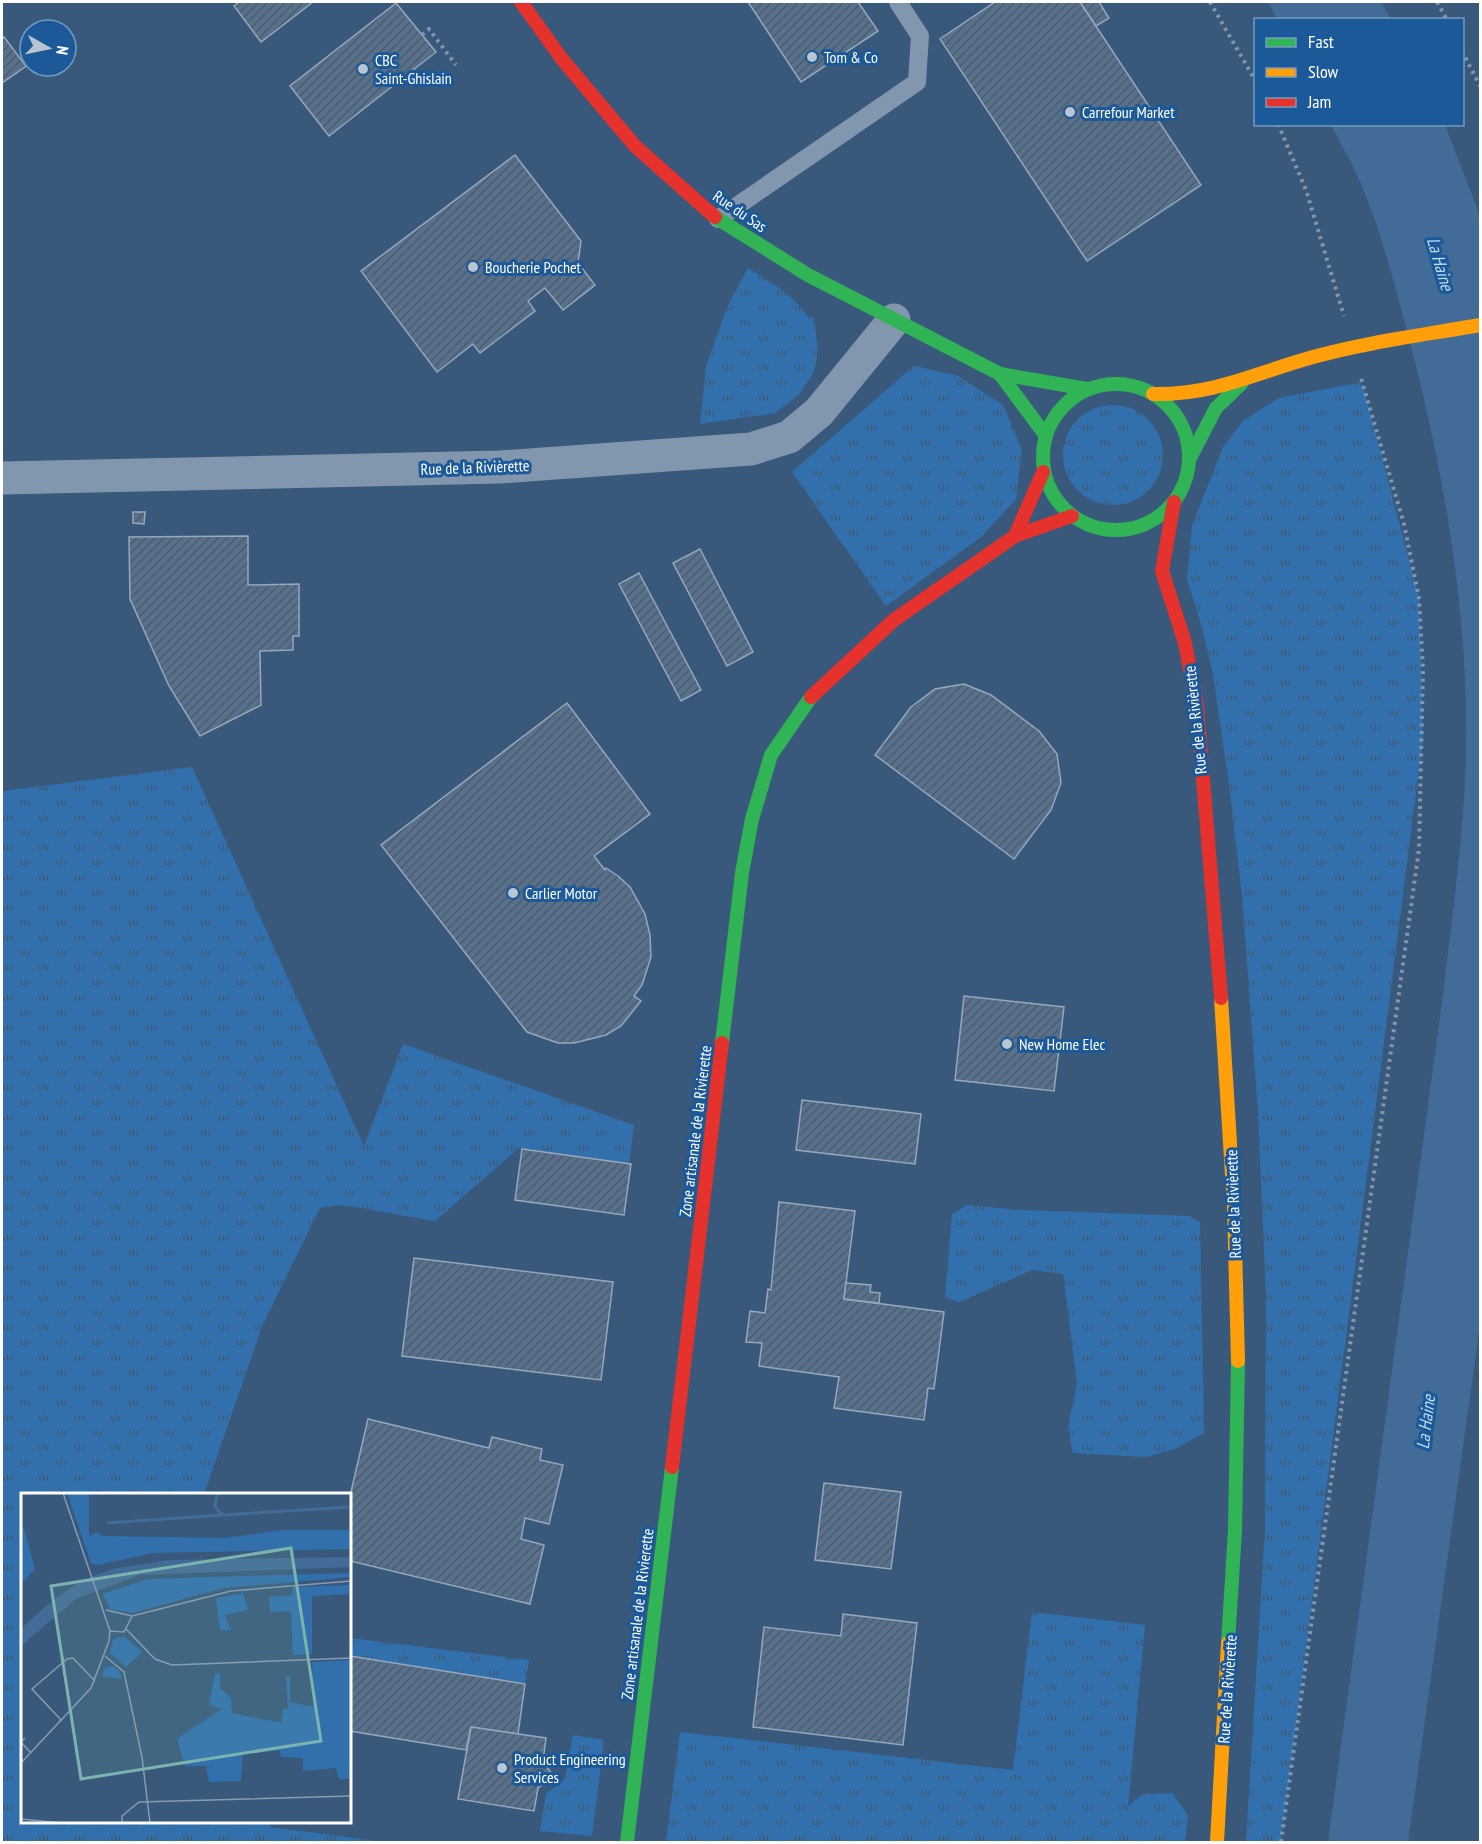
<svg xmlns="http://www.w3.org/2000/svg" width="1482" height="1844" font-family="'PT Sans Narrow',sans-serif">
  <style>
    .grass { fill: url(#grass-tufts) }
    .water { fill: #426c97 }
    .building { fill: url(#building-hatch); stroke: #96a8bb; stroke-width: 1.5 }
    .lines { fill: none; stroke-linecap: round; stroke-linejoin: round }
    .path { stroke: #8297ad; stroke-width: 4; stroke-dasharray: 3 4.5; stroke-linecap: butt }
    .lane { stroke: #8297ad; stroke-width: 18 }
    .street { stroke: #8297ad; stroke-width: 33 }
    .fast { stroke: #30b455; stroke-width: 14 }
    .slow { stroke: #ff9f0a; stroke-width: 14 }
    .jam { stroke: #e5322d; stroke-width: 14 }
    .poi-dot { fill: #b9c5d1; stroke: #1b5998; stroke-width: 2 }
    .labels { text-anchor: middle; stroke-width: 6; stroke-linejoin: round; paint-order: stroke }
    .poi-label { font-size: 16px; fill: #fff; stroke: #1b5998; text-anchor: start }
    .street-label { font-size: 16px; fill: #fff; stroke: #1b5998 }
    .water-label { font-size: 18px; font-style: italic; fill: #bddbf7; stroke: #1b5998 }
    .inset-river { fill: none; stroke: #426c97; stroke-width: 3 }
    .inset-road { fill: none; stroke: #889bb0; stroke-width: 1.5 }
    .view { fill: #7bb4af; fill-opacity: 0.15; stroke: #7bb4af; stroke-width: 3 }
    .inset-edge { fill: none; stroke: #fff; stroke-width: 3 }
  </style>
  <defs>
    <pattern id="grass-tufts" width="24" height="20" patternUnits="userSpaceOnUse" patternTransform="scale(1.5)"><rect width="24" height="20" fill="#3170ad"/><path d="M3 7l-1-3M5 7V3M7 7l1-3M15 17l-1-3M17 17v-4M19 17l1-3" fill="none" stroke="#415a73"/></pattern>
    <pattern id="building-hatch" width="6" height="6" patternUnits="userSpaceOnUse" patternTransform="scale(1.5)"><rect width="6" height="6" fill="#57718c"/><path d="M-1 1l2-2M0 6l6-6M5 7l2-2" fill="none" stroke="#505b66"/></pattern>
  </defs>
  <rect width="100%" height="100%" fill="#38597b"/>
  <!-- grass -->
  <g class="grass">
    <path d="M 748,268 C 772,283 793,294 809,318 L 814,317 L 818,352 L 814,371 L 799,395 L 775,413 L 700,424 L 706,366 L 728,305 Z"/>
    <path d="M 914,366 L 958,376 L 1003,405 L 1022,450 L 1016,499 L 981,537 L 886,606 L 792,472 Z"/>
    <path d="M 1362,382 L 1419,598 L 1423,739 L 1281,1842 L 1246,1842 L 1265,1529 L 1266,1296 L 1258,1111 L 1242,895 L 1229,784 L 1213,675 L 1202,627 L 1187,579 L 1192,526 L 1223,447 L 1244,420 L 1279,398 Z"/>
    <circle cx="1113" cy="455" r="50"/>
    <path d="M 192,767 L 364,1146 L 403,1044 L 634,1125 L 629,1164 L 519,1148 L 435,1221 L 343,1205 L 320,1208 L 263,1324 L 204,1494 L 22,1494 L 22,1822 L 271,1822 L 270,1827 L 385,1842 L 2,1842 L 2,791 Z"/>
    <path d="M 967,1205 L 1022,1210 L 1190,1216 L 1200,1222 L 1204,1433 L 1175,1449 L 1146,1457 L 1073,1453 L 1068,1428 L 1077,1383 L 1063,1274 L 1032,1270 L 959,1302 L 945,1298 L 952,1214 Z"/>
    <path d="M 1032,1612 L 1145,1625 L 1128,1806 L 1143,1794 L 1172,1793 L 1188,1815 L 1185,1842 L 666,1842 L 680,1732 L 1013,1770 Z"/>
    <path d="M 350,1638 L 529,1660 L 525,1684 L 350,1656 Z"/>
    <path d="M 573,1735 L 604,1740 L 592,1836 L 540,1831 L 546,1794 L 565,1779 Z"/>
  </g>
  <!-- water -->
  <g class="water">
    <path d="M 1268,2 L 1381,2 L 1391,19 L 1277,19 Z"/>
    <path d="M 1331,125 L 1445,125 L 1480,216 L 1480,1325 L 1408,1842 L 1328,1842 L 1443,995 C 1452,916 1464,836 1466,756 C 1469,622 1447,488 1414,358 C 1398,297 1383,234 1358,177 C 1350,159 1340,142 1331,125 Z"/>
  </g>
  <!-- building -->
  <g class="building">
    <path d="M 240,2 L 313,2 L 261,42 L 234,6 Z"/>
    <path d="M 748,2 L 858,2 L 878,31 L 801,82 Z"/>
    <path d="M 995,2 L 1080,2 L 1201,185 L 1087,261 L 940,39 Z"/>
    <path d="M 1080,2 L 1099,2 L 1109,18 L 1096,26 Z"/>
    <path d="M 396,3 L 436,52 L 329,136 L 290,86 Z"/>
    <path d="M 4,37 L 26,66 L 2,83 L 2,39 Z"/>
    <path d="M 515,155 L 581,241 L 578,263 L 595,285 L 563,310 L 545,288 L 528,301 L 535,311 L 480,353 L 473,344 L 437,372 L 361,271 Z"/>
    <path d="M 133,512 L 145,512 L 144,524 L 133,523 Z"/>
    <path d="M 248,536 L 248,585 L 299,584 L 299,636 L 293,636 L 293,650 L 260,651 L 261,705 L 200,736 L 169,686 L 130,599 L 129,537 Z"/>
    <path d="M 700,549 L 753,652 L 727,666 L 673,563 Z"/>
    <path d="M 639,573 L 701,690 L 681,701 L 619,584 Z"/>
    <path d="M 964,684 L 991,695 L 1039,731 L 1057,754 L 1061,783 L 1051,810 L 1014,859 L 875,755 L 911,707 L 935,689 Z"/>
    <path d="M 567,703 L 650,814 L 594,856 L 605,870 L 606,868 L 618,876 L 630,887 L 645,914 L 650,935 L 651,957 L 642,985 L 634,996 L 641,1001 L 621,1026 L 606,1035 L 574,1043 L 558,1043 L 527,1032 L 381,845 Z"/>
    <path d="M 964,996 L 1064,1007 L 1054,1091 L 955,1080 Z"/>
    <path d="M 802,1100 L 921,1114 L 915,1164 L 796,1150 Z"/>
    <path d="M 522,1149 L 631,1164 L 624,1215 L 515,1200 Z"/>
    <path d="M 779,1202 L 855,1211 L 844,1299 L 944,1312 L 934,1389 L 928,1388 L 924,1420 L 834,1408 L 839,1377 L 759,1366 L 762,1343 L 746,1342 L 750,1311 L 765,1313 L 768,1289 L 771,1290 Z"/>
    <path d="M 414,1258 L 613,1282 L 601,1380 L 402,1356 Z"/>
    <path d="M 846,1283 L 871,1285 L 870,1292 L 880,1293 L 879,1303 L 844,1299 Z"/>
    <path d="M 368,1419 L 489,1448 L 492,1437 L 542,1449 L 540,1460 L 563,1465 L 549,1524 L 525,1518 L 521,1539 L 544,1545 L 530,1604 L 350,1561 L 350,1496 Z"/>
    <path d="M 824,1483 L 901,1492 L 891,1569 L 815,1560 Z"/>
    <path d="M 843,1614 L 917,1623 L 903,1745 L 753,1727 L 764,1627 L 841,1636 Z"/>
    <path d="M 350,1656 L 525,1684 L 518,1734 L 471,1727 L 466,1750 L 350,1731 Z"/>
    <path d="M 471,1727 L 546,1738 L 543,1761 L 554,1777 L 538,1788 L 534,1811 L 458,1799 Z"/>
  </g>
  <g class="lines">
    <!-- path -->
    <g class="path">
      <path d="M 1210,2 L 1256,82"/>
      <path d="M 1437,2 L 1447,20"/>
      <path d="M 422,35 L 429,29 L 456,65"/>
      <path d="M 1462,51 L 1480,86"/>
      <path d="M 1278,124 L 1306,190 L 1344,316"/>
      <path d="M 1281,1842 L 1419,849 L 1423,670 L 1419,598 L 1404,524 L 1361,378"/>
    </g>
    <!-- lane -->
    <path class="lane" d="M 718,219 L 917,82 L 920,36 L 898,2"/>
    <!-- street -->
    <path class="street" d="M 2,478 L 500,467 L 751,449 L 789,437 L 819,412 L 894,320"/>
    <!-- fast -->
    <g class="fast">
      <path d="M 715,217 L 808,275 L 1000,374 L 1087,389"/>
      <path d="M 1000,374 L 1046,436"/>
      <circle cx="1116" cy="457" r="73"/>
      <path d="M 1190,458 L 1216,408 L 1241,384"/>
      <path d="M 722,1043 L 742,873 L 752,819 L 771,755 L 811,697"/>
      <path d="M 1228,1643 L 1235,1530 L 1238,1361"/>
      <path d="M 627,1842 L 672,1467"/>
    </g>
    <!-- slow -->
    <g class="slow">
      <path d="M 1153,394 C 1216,395 1255,373 1313,357 C 1367,342 1424,335 1480,325"/>
      <path d="M 1221,998 L 1234,1207 L 1238,1361"/>
      <path d="M 1217,1842 L 1228,1643"/>
    </g>
    <!-- jam -->
    <g class="jam">
      <path d="M 521,2 L 562,59 L 635,146 L 715,217"/>
      <path d="M 1174,502 L 1162,571 L 1185,643 L 1197,706 L 1221,998"/>
      <path d="M 1015,536 L 1043,472"/>
      <path d="M 811,697 L 894,620 L 1015,536 L 1072,516"/>
      <path d="M 672,1467 L 722,1043"/>
    </g>
  </g>
  <!-- markers -->
  <g class="poi-dot">
    <circle cx="812" cy="57" r="6"/>
    <circle cx="363" cy="69" r="6"/>
    <circle cx="1070" cy="112" r="6"/>
    <circle cx="473" cy="267" r="6"/>
    <circle cx="513" cy="893" r="6"/>
    <circle cx="1007" cy="1044" r="6"/>
    <circle cx="502" cy="1768" r="6"/>
  </g>
  <g class="labels">
    <!-- poi labels -->
    <g class="poi-label">
      <text x="824" y="63">Tom &amp; Co</text>
      <text x="375" y="66">CBC<tspan x="375" dy="18">Saint-Ghislain</tspan></text>
      <text x="1082" y="118">Carrefour Market</text>
      <text x="485" y="273">Boucherie Pochet</text>
      <text x="525" y="899">Carlier Motor</text>
      <text x="1019" y="1050">New Home Elec</text>
      <text x="514" y="1765">Product Engineering<tspan x="514" dy="18">Services</tspan></text>
    </g>
    <!-- street labels -->
    <g class="street-label">
      <text transform="translate(740 211) rotate(34)" y="6">Rue du Sas</text>
      <text transform="translate(475 467) rotate(-2)" y="6">Rue de la Rivièrette</text>
      <text transform="translate(1195 720) rotate(-96)" y="6">Rue de la Rivièrette</text>
      <text transform="translate(695 1131) rotate(-83)" y="6">Zone artisanale de la Rivierette</text>
      <text transform="translate(1233 1204) rotate(-92)" y="6">Rue de la Rivièrette</text>
      <text transform="translate(637 1614) rotate(-83)" y="6">Zone artisanale de la Rivierette</text>
      <text transform="translate(1227 1689) rotate(-86)" y="6">Rue de la Rivièrette</text>
    </g>
    <!-- water labels -->
    <g class="water-label">
      <text transform="translate(1440 264) rotate(74)" y="6">La Haine</text>
      <text transform="translate(1426 1422) rotate(-83)" y="6">La Haine</text>
    </g>
  </g>
  <!-- overview -->
  <g transform="translate(21 1493)">
    <rect width="330" height="330" fill="#38597b"/>
    <path d="M 46,0 L 68,0 L 68,43 L 77,39 L 81,43 L 204,45 L 262,37 L 330,37 L 330,56 L 132,60 L 77,72 L 70,70 ZM 0,25 L 14,76 L 0,91 ZM 330,80 L 330,84 L 203,95 L 111,120 L 89,116 L 82,101 L 127,86 ZM 330,92 L 330,101 L 291,103 L 291,161 L 272,162 L 270,118 L 249,119 L 248,104 L 271,102 L 272,94 ZM 222,100 L 227,117 L 204,122 L 210,137 L 199,137 L 195,105 ZM 98,144 L 104,144 L 121,159 L 105,174 L 89,160 L 92,147 ZM 330,167 L 329,286 L 318,286 L 315,275 L 282,278 L 282,265 L 260,264 L 259,257 L 222,261 L 220,288 L 188,289 L 185,273 L 164,273 L 156,246 L 201,216 L 188,212 L 194,181 L 199,180 L 199,195 L 210,205 L 211,220 L 260,230 L 262,216 L 267,216 L 265,183 L 269,183 L 269,209 L 292,214 L 291,169 ZM 92,173 L 98,177 L 101,186 L 80,183 L 85,174 Z" fill="#3170ad"/>
    <path d="M 330,64 L 330,74 L 118,82 L 55,106 L 0,153 L 0,136 L 26,112 L 58,89 L 91,76 L 147,67 Z" fill="#426c97"/>
    <path class="inset-river" d="M 196,0 L 194,14 L 202,22M 202,22 L 330,14M 86,30 L 202,22"/>
    <path class="inset-road" d="M 42,0 L 89,138 L 103,139 L 111,123M 85,117 L 111,123 L 210,98 L 330,88M 105,136 L 134,166 L 151,172 L 330,165M 84,163 L 103,179 L 121,264 L 129,330M 41,228 L 11,196 L 46,166 L 52,165 L 74,188M 4,245 L 0,249 L 9,259M 0,270 L 70,195 L 88,148 L 89,137M 0,326 L 40,330M 101,330 L 101,323 L 118,309 L 330,303"/>
    <path class="view" d="M 270,55 L 300,248 L 60,286 L 30,93 Z"/>
    <rect width="330" height="330" class="inset-edge"/>
  </g>
  <!-- border -->
  <rect width="1482" height="1844" fill="none" stroke="#ffffff" stroke-width="6"/>
  <!-- legend -->
  <rect x="1254" y="18" width="210" height="108" fill="#1b5998" stroke="#769bc1" stroke-width="1.5"/>
  <rect x="1266" y="38" width="30" height="9" fill="#30b455" stroke="#769bc1" stroke-width="1.5"/>
  <text x="1308" y="48" font-size="18" fill="#ffffff">Fast</text>
  <rect x="1266" y="68" width="30" height="9" fill="#ff9f0a" stroke="#769bc1" stroke-width="1.5"/>
  <text x="1308" y="78" font-size="18" fill="#ffffff">Slow</text>
  <rect x="1266" y="98" width="30" height="9" fill="#e5322d" stroke="#769bc1" stroke-width="1.5"/>
  <text x="1308" y="108" font-size="18" fill="#ffffff">Jam</text>
  <!-- north arrow -->
  <g transform="translate(48 48) rotate(99)"><circle r="28" fill="#1b5998" stroke="#769bc1" stroke-width="1.5"/>
  <path d="M0-4.5L10 22L0 15L-10 22Z" fill="#b9c5d1"/>
  <text y="-9" font-size="16" font-weight="bold" text-anchor="middle" fill="#ffffff">N</text>
  </g>
</svg>
